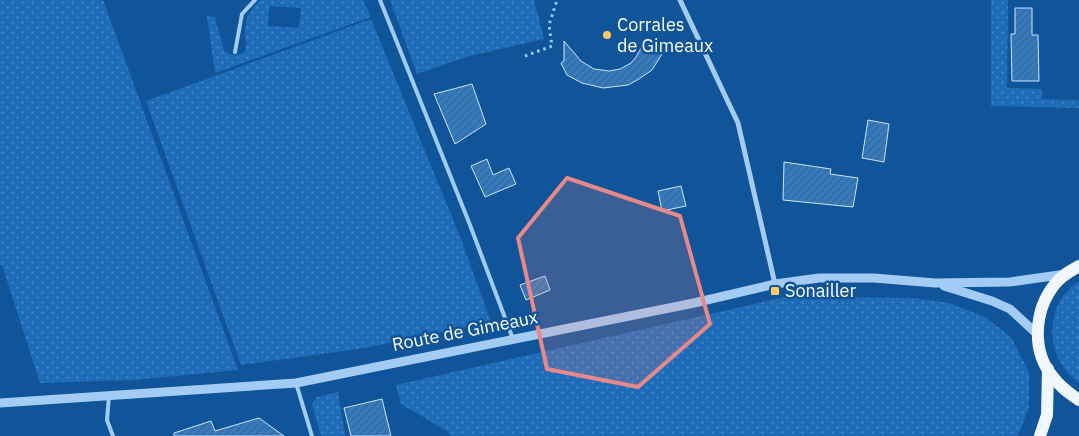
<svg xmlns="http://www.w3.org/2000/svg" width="1079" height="436" font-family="'IBM Plex Sans',sans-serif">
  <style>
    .grass { fill: url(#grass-dots); fill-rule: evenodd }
    .building { fill: url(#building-hatch); stroke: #cbe5fe }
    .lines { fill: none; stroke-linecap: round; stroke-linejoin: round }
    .path { stroke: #a2ccf5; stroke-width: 3; stroke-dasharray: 2.5 4; stroke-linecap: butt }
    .service { stroke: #a2ccf5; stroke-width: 4 }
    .minor { stroke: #a2ccf5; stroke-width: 5 }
    .tertiary { stroke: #a2ccf5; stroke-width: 9 }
    .primary { stroke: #f0f7ff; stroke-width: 12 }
    .marked { fill: #e88989; fill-opacity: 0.2; stroke: #e88989; stroke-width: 4; stroke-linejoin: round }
    .poi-dot { fill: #ffca66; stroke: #10549a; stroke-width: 2 }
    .labels { text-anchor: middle; stroke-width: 5; stroke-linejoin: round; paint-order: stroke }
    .poi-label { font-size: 18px; fill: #fff; stroke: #10549a; text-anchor: start }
    .street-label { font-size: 18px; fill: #fff; stroke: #10549a }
  </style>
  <defs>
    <pattern id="grass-dots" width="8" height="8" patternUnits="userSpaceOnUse" patternTransform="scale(1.25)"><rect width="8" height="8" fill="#1e6cb8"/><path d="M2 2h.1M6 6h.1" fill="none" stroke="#4b89c6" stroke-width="1.8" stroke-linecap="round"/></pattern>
    <pattern id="building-hatch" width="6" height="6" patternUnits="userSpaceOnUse" patternTransform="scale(1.25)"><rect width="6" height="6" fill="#347bc1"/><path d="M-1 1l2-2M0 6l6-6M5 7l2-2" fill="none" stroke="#3f668c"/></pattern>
  </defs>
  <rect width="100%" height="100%" fill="#10549a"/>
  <!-- grass -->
  <g class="grass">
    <path d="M 0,0 L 103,0 L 238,370 L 134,380 L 40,383 L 2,265 L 0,265 Z"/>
    <path d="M 260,0 L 363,0 L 371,17 L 215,73 L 207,16 L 215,17 L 224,51 L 232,55 L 242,54 L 246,50 C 245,27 242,18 260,0 ZM 269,6 L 301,8 L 299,28 L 268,26 Z"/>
    <path d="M 390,0 L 534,0 L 544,39 L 466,57 L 417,74 Z"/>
    <path d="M 991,0 L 1008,0 L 1007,88 L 1042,89 L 1042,99 L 1079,100 L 1079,108 L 991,106 Z"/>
    <path d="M 371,19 L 461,239 L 491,322 L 365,348 L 241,365 L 146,101 Z"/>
    <path d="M 1079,281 L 1079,383 C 1044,359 1043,304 1079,281 Z"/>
    <path d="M 785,297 L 914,298 L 949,303 L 985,317 L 1011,337 L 1029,372 L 1029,407 L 1018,436 L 451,436 L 447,431 L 401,404 L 396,385 Z"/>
    <path d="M 338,392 L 345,436 L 321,436 L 312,404 L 317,397 Z"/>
  </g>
  <!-- building -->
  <g class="building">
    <path d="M 1015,8 L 1032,8 L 1032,35 L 1038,35 L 1039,81 L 1012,81 L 1011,34 L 1015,34 Z"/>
    <path d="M 564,41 L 581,61 L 594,69 L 609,71 L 620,69 L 631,63 L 636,57 L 644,43 L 662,54 L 652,70 L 639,79 L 628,85 L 603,88 L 582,83 L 567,75 L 561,63 L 564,61 Z"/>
    <path d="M 472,84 L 486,124 L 455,144 L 434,94 Z"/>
    <path d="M 868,120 L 889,124 L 884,162 L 862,158 Z"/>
    <path d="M 487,159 L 493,175 L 509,168 L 516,184 L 485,197 L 471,166 Z"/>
    <path d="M 784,162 L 831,169 L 830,174 L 858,178 L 853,207 L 783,200 Z"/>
    <path d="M 681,186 L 686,206 L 662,211 L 658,191 Z"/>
    <path d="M 545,276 L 550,290 L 526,300 L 520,285 Z"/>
    <path d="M 382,399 L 391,436 L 351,436 L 344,408 Z"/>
    <path d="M 259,418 L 284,436 L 174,436 L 174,433 L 211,421 L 215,431 Z"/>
  </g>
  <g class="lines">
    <!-- path -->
    <path class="path" d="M 525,56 L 552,46 L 549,25 L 557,0"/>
    <!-- service -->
    <g class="service">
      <path d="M 380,0 L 470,225 L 513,339"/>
      <path d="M 235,52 L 242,14 L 255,0"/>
      <path d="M 296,383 L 312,436"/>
      <path d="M 109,396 L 107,420 L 113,436"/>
    </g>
    <!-- minor -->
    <path class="minor" d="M 680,0 L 738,123 L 775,284"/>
    <!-- tertiary -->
    <g class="tertiary">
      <path d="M 944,286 L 992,301 L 1010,309 L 1037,334"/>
      <path d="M 0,403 L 296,383 L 694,303 L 775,284 L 819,278 L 874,278 L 935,283 L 1010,282 L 1066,274"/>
    </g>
    <!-- primary -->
    <g class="primary">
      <path d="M 1079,266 C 1070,271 1061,276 1055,284 C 1034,310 1031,351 1053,377 C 1060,387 1069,393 1079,400"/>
      <path d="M 1040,436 L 1047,415 L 1048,369"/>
    </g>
  </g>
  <!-- marked area -->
  <path class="marked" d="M 567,178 L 680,216 L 710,324 L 638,387 L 547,369 L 518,238 Z"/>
  <!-- markers -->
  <g class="poi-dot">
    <circle cx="607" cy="35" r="5"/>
    <rect x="770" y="286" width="10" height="10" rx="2.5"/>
  </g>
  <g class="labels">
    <!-- poi labels -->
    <g class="poi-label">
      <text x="617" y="31">Corrales<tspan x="617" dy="21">de Gimeaux</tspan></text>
      <text x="785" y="297">Sonailler</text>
    </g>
    <!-- street labels -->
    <g class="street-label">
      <text transform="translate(465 331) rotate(-11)" y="6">Route de Gimeaux</text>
    </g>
  </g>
</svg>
